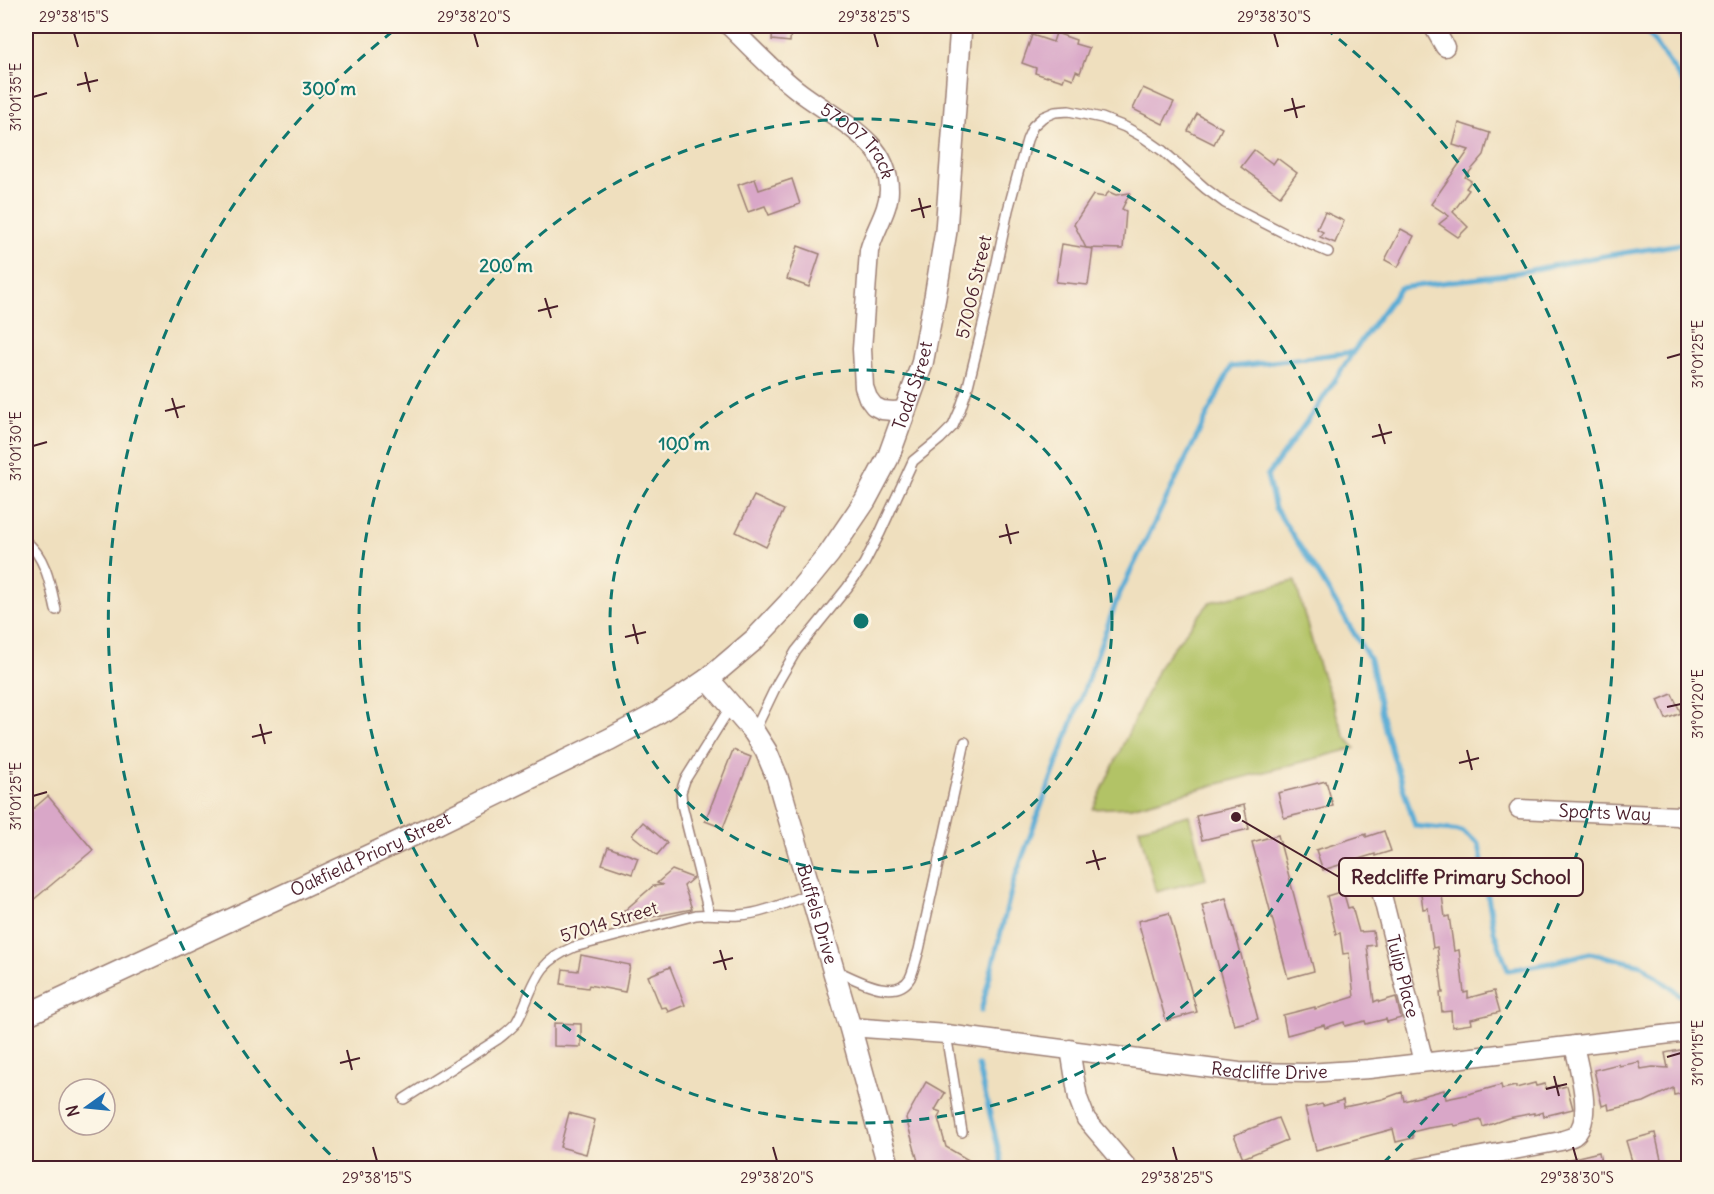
<svg xmlns="http://www.w3.org/2000/svg" width="1714" height="1194" font-family="Delius,sans-serif">
  <style>
    .green { fill: #b2c366; stroke: #7e7148; stroke-width: 1.5 }
    .lines { fill: none; stroke-linecap: round; stroke-linejoin: round }
    .stream { stroke: #59acd5; stroke-width: 5 }
    .building { fill: #d9a7c8 }
    .service-casing { stroke: #9c7f74; stroke-width: 12 }
    .minor-casing { stroke: #9c7f74; stroke-width: 21 }
    .tertiary-casing { stroke: #9c7f74; stroke-width: 24 }
    .service { stroke: #fff; stroke-width: 9 }
    .minor { stroke: #fff; stroke-width: 18 }
    .tertiary { stroke: #fff; stroke-width: 21 }
    .ticks { fill: none; stroke: #4a1f2b; stroke-width: 2 }
    .ring { fill: none; stroke: #0f766e; stroke-width: 3; stroke-dasharray: 10 8 }
    .labels { text-anchor: middle; stroke-width: 4.5; stroke-linejoin: round; paint-order: stroke }
    .street-label { font-size: 18px; fill: #4a1f2b; stroke: #fcf5e5 }
    .centre { fill: #0f766e; stroke: #fcf5e5; stroke-width: 3 }
    .ring-label { font-size: 18px; text-anchor: middle; font-weight: bold; fill: #0f766e; stroke: #fcf5e5; stroke-width: 4.5; stroke-linejoin: round; paint-order: stroke }
    .leader { fill: none; stroke: #4a1f2b; stroke-width: 2 }
    .callout-dot { fill: #4a1f2b; stroke: #fcf5e5; stroke-width: 2 }
    .callout { fill: #fcf5e5; stroke: #4a1f2b; stroke-width: 2 }
    .callout-label { font-size: 20px; text-anchor: middle; font-weight: bold; fill: #4a1f2b }
    .neatline { fill: none; stroke: #4a1f2b; stroke-width: 2 }
    .ticks-label { font-size: 15px; text-anchor: middle; fill: #4a1f2b }
  </style>
  <rect width="100%" height="100%" fill="#fcf5e5"/>
  <filter id="ink" filterUnits="userSpaceOnUse"><feTurbulence type="fractalNoise" baseFrequency=".0167" numOctaves="2"/><feDisplacementMap in="SourceGraphic" scale="12" xChannelSelector="R" yChannelSelector="G"/><feConvolveMatrix kernelMatrix="1 2 1 2 8 2 1 2 1" color-interpolation-filters="sRGB"/></filter>
  <filter id="wash" filterUnits="userSpaceOnUse"><feTurbulence type="fractalNoise" baseFrequency=".008" numOctaves="4" result="noise"/><feDisplacementMap in="SourceGraphic" scale="24" xChannelSelector="R" yChannelSelector="G"/><feGaussianBlur stdDeviation="1.35" result="paint"/><feColorMatrix in="noise" values="0 0 0 0 0 0 0 0 0 0 0 0 0 0 0 0 0 1.4 0 .05"/><feComposite in="paint" operator="in"/></filter>
  <g filter="url(#wash)">
    <rect width="100%" height="100%" fill="#efdfbe"/>
    <!-- green -->
    <g class="green">
      <path d="M 1295,581 L 1318,663 L 1345,737 L 1355,748 L 1131,807 L 1093,809 L 1161,663 L 1210,602 Z"/>
      <path d="M 1189,815 L 1206,879 L 1156,892 L 1139,828 Z"/>
    </g>
    <g class="lines">
      <!-- stream -->
      <g class="stream">
        <path d="M 1643,26 L 1685,85 L 1688,105"/>
        <path d="M 1353,352 L 1318,406 L 1267,476 L 1275,508 L 1322,580 L 1370,660 L 1385,730 L 1415,826 L 1461,831 L 1479,844 L 1494,931 L 1508,970 L 1550,963 L 1590,953 L 1642,965 L 1680,995"/>
        <path d="M 981,1011 L 1014,880 L 1118,597 L 1231,367 L 1353,352 L 1400,288 L 1505,275 L 1597,257 L 1688,243"/>
        <path d="M 978,1065 L 1003,1168"/>
      </g>
    </g>
    <g id="blocks">
      <!-- building -->
      <g class="building">
        <path d="M 773,26 L 791,26 L 790,42 L 772,40 Z"/>
        <path d="M 1056,33 L 1076,40 L 1075,44 L 1089,48 L 1080,73 L 1076,71 L 1073,79 L 1065,76 L 1063,81 L 1047,76 L 1047,77 L 1035,73 L 1036,68 L 1022,63 L 1032,35 L 1053,42 Z"/>
        <path d="M 1143,88 L 1174,102 L 1163,124 L 1133,109 Z"/>
        <path d="M 1197,114 L 1222,128 L 1214,144 L 1188,131 Z"/>
        <path d="M 1459,123 L 1490,133 L 1484,155 L 1465,177 L 1471,181 L 1466,188 L 1469,190 L 1453,212 L 1468,227 L 1458,237 L 1439,224 L 1449,216 L 1431,204 L 1469,150 L 1453,145 Z"/>
        <path d="M 1254,150 L 1273,164 L 1277,158 L 1297,173 L 1280,196 L 1241,167 Z"/>
        <path d="M 755,179 L 759,190 L 792,179 L 800,204 L 769,215 L 765,206 L 748,212 L 738,185 Z"/>
        <path d="M 1109,192 L 1116,195 L 1130,193 L 1122,209 L 1126,211 L 1123,249 L 1086,248 L 1074,224 L 1093,195 L 1104,197 Z"/>
        <path d="M 1325,212 L 1344,221 L 1335,243 L 1320,237 L 1323,232 L 1317,229 Z"/>
        <path d="M 1401,229 L 1414,236 L 1398,267 L 1385,260 Z"/>
        <path d="M 1062,244 L 1093,249 L 1088,285 L 1056,282 Z"/>
        <path d="M 798,246 L 820,254 L 809,287 L 787,279 Z"/>
        <path d="M 754,496 L 784,510 L 766,547 L 736,532 Z"/>
        <path d="M 1672,694 L 1681,713 L 1666,719 L 1658,700 Z"/>
        <path d="M 733,750 L 751,757 L 723,828 L 705,821 Z"/>
        <path d="M 1326,781 L 1333,806 L 1284,818 L 1278,793 Z"/>
        <path d="M 48,796 L 93,850 L 26,906 L 26,815 Z"/>
        <path d="M 1244,805 L 1249,829 L 1202,840 L 1196,816 Z"/>
        <path d="M 643,822 L 667,843 L 657,855 L 632,835 Z"/>
        <path d="M 1384,831 L 1391,851 L 1375,856 L 1375,854 L 1323,870 L 1316,850 L 1366,834 L 1366,837 Z"/>
        <path d="M 1278,835 L 1314,971 L 1288,978 L 1252,842 Z"/>
        <path d="M 608,847 L 638,858 L 632,874 L 602,864 Z"/>
        <path d="M 672,870 L 693,878 L 684,886 L 692,909 L 626,922 L 624,911 L 653,886 L 663,885 L 657,883 Z"/>
        <path d="M 1439,874 L 1445,917 L 1449,916 L 1454,951 L 1459,950 L 1464,993 L 1468,992 L 1468,998 L 1494,991 L 1500,1012 L 1471,1019 L 1472,1024 L 1452,1027 L 1451,1011 L 1442,1012 L 1440,993 L 1443,993 L 1437,947 L 1433,948 L 1428,908 L 1423,909 L 1419,877 Z"/>
        <path d="M 1343,891 L 1348,908 L 1352,907 L 1359,932 L 1373,931 L 1375,945 L 1367,946 L 1374,1002 L 1378,1000 L 1379,1002 L 1396,997 L 1401,1018 L 1387,1022 L 1386,1019 L 1366,1024 L 1365,1021 L 1345,1026 L 1344,1022 L 1325,1028 L 1324,1025 L 1287,1035 L 1283,1015 L 1315,1007 L 1315,1009 L 1354,997 L 1349,953 L 1343,954 L 1340,933 L 1336,934 L 1327,896 Z"/>
        <path d="M 1226,898 L 1258,1019 L 1234,1025 L 1202,905 Z"/>
        <path d="M 1169,913 L 1197,1012 L 1166,1021 L 1138,921 Z"/>
        <path d="M 581,955 L 630,965 L 625,992 L 589,985 L 588,988 L 561,984 L 563,969 L 578,971 Z"/>
        <path d="M 670,967 L 685,1005 L 668,1012 L 666,1007 L 661,1008 L 648,976 Z"/>
        <path d="M 554,1023 L 581,1024 L 581,1047 L 554,1046 Z"/>
        <path d="M 1689,1048 L 1689,1092 L 1674,1095 L 1673,1088 L 1644,1102 L 1609,1110 L 1608,1104 L 1602,1106 L 1594,1070 L 1618,1064 L 1619,1066 L 1639,1062 L 1641,1069 L 1653,1067 L 1668,1068 L 1665,1053 Z"/>
        <path d="M 926,1082 L 945,1093 L 935,1110 L 941,1112 L 938,1118 L 946,1147 L 982,1168 L 924,1168 L 919,1165 L 906,1118 Z"/>
        <path d="M 1535,1083 L 1536,1086 L 1545,1084 L 1546,1089 L 1557,1085 L 1558,1088 L 1567,1086 L 1573,1109 L 1544,1116 L 1543,1112 L 1534,1115 L 1534,1113 L 1508,1118 L 1483,1127 L 1481,1120 L 1455,1126 L 1454,1124 L 1428,1128 L 1412,1132 L 1413,1138 L 1396,1142 L 1393,1129 L 1316,1150 L 1305,1108 L 1322,1104 L 1323,1106 L 1343,1100 L 1344,1107 L 1383,1099 L 1402,1092 L 1404,1101 L 1444,1090 L 1446,1099 L 1465,1095 L 1501,1085 L 1502,1089 L 1516,1086 L 1516,1088 Z"/>
        <path d="M 569,1113 L 595,1120 L 586,1154 L 560,1147 Z"/>
        <path d="M 1278,1118 L 1287,1140 L 1243,1158 L 1234,1135 Z"/>
        <path d="M 1655,1133 L 1663,1168 L 1634,1168 L 1626,1141 Z"/>
        <path d="M 1599,1152 L 1602,1168 L 1554,1168 L 1553,1163 Z"/>
      </g>
    </g>
  </g>
  <g filter="url(#ink)">
    <use href="#blocks" fill-opacity="0" stroke="#9c7f74" stroke-width="1.5"/>
    <g class="lines">
      <defs>
        <g id="service">
          <path d="M 26,542 C 46,556 51,588 56,610"/>
          <path d="M 754,732 L 778,682 L 796,651 L 847,588 L 864,564 L 880,533 L 913,461 L 940,439 L 953,426 L 960,410 L 968,386 L 989,300 L 1008,210 L 1027,140 L 1033,126 L 1043,117 L 1055,112 L 1069,111 L 1102,118 L 1125,127 L 1143,137 L 1163,151 L 1206,189 L 1225,203 L 1286,234 L 1328,252"/>
          <path d="M 709,913 L 682,805 L 681,792 L 685,780 L 731,706"/>
          <path d="M 835,970 C 854,978 895,1003 910,978 C 914,970 916,959 919,950 L 965,742"/>
          <path d="M 946,1034 L 962,1132"/>
          <path d="M 404,1099 L 498,1039 C 504,1034 511,1029 516,1023 C 520,1017 523,1009 526,1002 C 538,973 543,960 574,947 L 696,915 C 711,913 725,916 739,915 C 762,914 790,901 811,893"/>
        </g>
        <g id="minor">
          <path id="s1" d="M 729,26 C 751,47 772,70 796,89 C 820,108 849,122 870,144 C 882,156 889,173 889,190 C 889,211 874,230 869,251 L 862,349 L 864,387 L 868,398 L 874,406 L 882,410 L 893,411 L 906,410"/>
          <path d="M 1433,26 L 1445,47"/>
          <path id="s2" d="M 1519,809 L 1678,816 L 1688,820"/>
          <path id="s3" d="M 1381,891 L 1424,1062"/>
          <path id="s4" d="M 850,1027 L 946,1034 L 1239,1072 L 1307,1073 L 1369,1069 L 1688,1032"/>
          <path d="M 1070,1049 L 1078,1098 L 1086,1119 L 1128,1168"/>
          <path d="M 1418,1168 L 1561,1141 C 1565,1139 1571,1138 1574,1136 C 1595,1121 1578,1066 1574,1045"/>
        </g>
        <g id="tertiary">
          <path id="s5" d="M 708,679 L 754,732 L 766,751 L 777,777 L 850,1027 L 889,1168"/>
          <path id="s6" d="M 26,1015 L 426,829 L 610,739 L 658,713 L 708,679 L 754,640 L 789,603 L 829,554 L 865,501 L 888,458 L 922,364 L 935,297 L 946,231 L 961,26"/>
        </g>
      </defs>
      <!-- service casing -->
      <use href="#service" class="service-casing"/>
      <!-- minor casing -->
      <use href="#minor" class="minor-casing"/>
      <!-- tertiary casing -->
      <use href="#tertiary" class="tertiary-casing"/>
      <!-- service -->
      <use href="#service" class="service"/>
      <!-- minor -->
      <use href="#minor" class="minor"/>
      <!-- tertiary -->
      <use href="#tertiary" class="tertiary"/>
    </g>
  </g>
  <!-- ticks -->
  <path class="ticks" d="M 74,33 L 78,47M 474,33 L 478,47M 874,33 L 878,47M 1274,33 L 1278,47M 85,72 L 90,92M 77,85 L 98,80M 33,97 L 47,93M 1292,98 L 1297,118M 1284,111 L 1305,106M 919,198 L 924,218M 911,211 L 931,206M 545,298 L 551,318M 538,311 L 558,306M 1667,358 L 1681,354M 172,398 L 178,418M 165,411 L 185,406M 1379,424 L 1385,444M 1372,437 L 1392,432M 33,446 L 47,442M 1006,524 L 1011,544M 999,537 L 1019,532M 633,624 L 638,644M 625,637 L 646,632M 1667,707 L 1681,704M 260,724 L 265,744M 252,737 L 272,732M 1467,750 L 1472,770M 1459,763 L 1479,758M 33,796 L 47,792M 1093,850 L 1099,870M 1086,863 L 1106,858M 720,950 L 726,970M 713,963 L 733,958M 347,1050 L 352,1070M 1667,1057 L 1681,1053M 340,1063 L 360,1058M 1554,1076 L 1559,1096M 1546,1089 L 1567,1084M 373,1147 L 377,1161M 773,1147 L 777,1161M 1173,1147 L 1177,1161M 1573,1147 L 1577,1161"/>
  <!-- distance rings -->
  <g class="ring">
    <circle cx="861" cy="621" r="251"/>
    <circle cx="861" cy="621" r="502"/>
    <path d="M343 1167A753 753 0 0 1 397 28M1325 28A753 753 0 0 1 1379 1167"/>
  </g>
  <g class="labels">
    <!-- street labels -->
    <g class="street-label">
      <text dy="6" stroke="none"><textPath href="#s1" startOffset="174">57007 Track</textPath></text>
      <text transform="translate(974 287) rotate(-77)" y="6">57006 Street</text>
      <text dy="6" stroke="none"><textPath href="#s6" startOffset="1125">Todd Street</textPath></text>
      <text dy="6" stroke="none"><textPath href="#s2" startOffset="86">Sports Way</textPath></text>
      <text dy="6" stroke="none"><textPath href="#s6" startOffset="380">Oakfield Priory Street</textPath></text>
      <text dy="6" stroke="none"><textPath href="#s5" startOffset="264">Buffels Drive</textPath></text>
      <text transform="translate(609 922) rotate(-17)" y="6">57014 Street</text>
      <text dy="6" stroke="none"><textPath href="#s3" startOffset="88">Tulip Place</textPath></text>
      <text dy="6" stroke="none"><textPath href="#s4" startOffset="422">Redcliffe Drive</textPath></text>
    </g>
  </g>
  <circle cx="861" cy="621" r="9" class="centre"/>
  <g class="ring-label">
    <text x="329" y="95">300 m</text>
    <text x="506" y="272">200 m</text>
    <text x="684" y="450">100 m</text>
  </g>
  <!-- callouts -->
  <path class="leader" d="M1236 817L1339 877"/>
  <circle class="callout-dot" cx="1236" cy="817" r="6"/>
  <rect class="callout" x="1339" y="858" width="244" height="38" rx="6"/>
  <g class="callout-label">
    <text x="1461" y="884">Redcliffe Primary School</text>
  </g>
  <!-- margin -->
  <rect width="1714" height="1194" fill="none" stroke="#fcf5e5" stroke-width="66"/>
  <!-- north arrow -->
  <g transform="translate(87 1107) rotate(255)"><circle r="28" fill="#fcf5e5" stroke="#b59f9b" stroke-width="1.5"/>
  <path d="M0-4.5L10 22L0 15L-10 22Z" fill="#1f6fb2"/>
  <text y="-9" font-size="16" font-weight="bold" text-anchor="middle" fill="#4a1f2b">N</text>
  </g>
  <rect x="33" y="33" width="1648" height="1128" class="neatline"/>
  <g class="ticks-label">
    <text x="74" y="22">29°38'15"S</text>
    <text x="474" y="22">29°38'20"S</text>
    <text x="874" y="22">29°38'25"S</text>
    <text x="1274" y="22">29°38'30"S</text>
    <text transform="translate(16 97) rotate(-90)" y="5">31°01'35"E</text>
    <text transform="translate(1698 354) rotate(-90)" y="5">31°01'25"E</text>
    <text transform="translate(16 446) rotate(-90)" y="5">31°01'30"E</text>
    <text transform="translate(1698 704) rotate(-90)" y="5">31°01'20"E</text>
    <text transform="translate(16 796) rotate(-90)" y="5">31°01'25"E</text>
    <text transform="translate(1698 1053) rotate(-90)" y="5">31°01'15"E</text>
    <text x="377" y="1183">29°38'15"S</text>
    <text x="777" y="1183">29°38'20"S</text>
    <text x="1177" y="1183">29°38'25"S</text>
    <text x="1577" y="1183">29°38'30"S</text>
  </g>
</svg>
